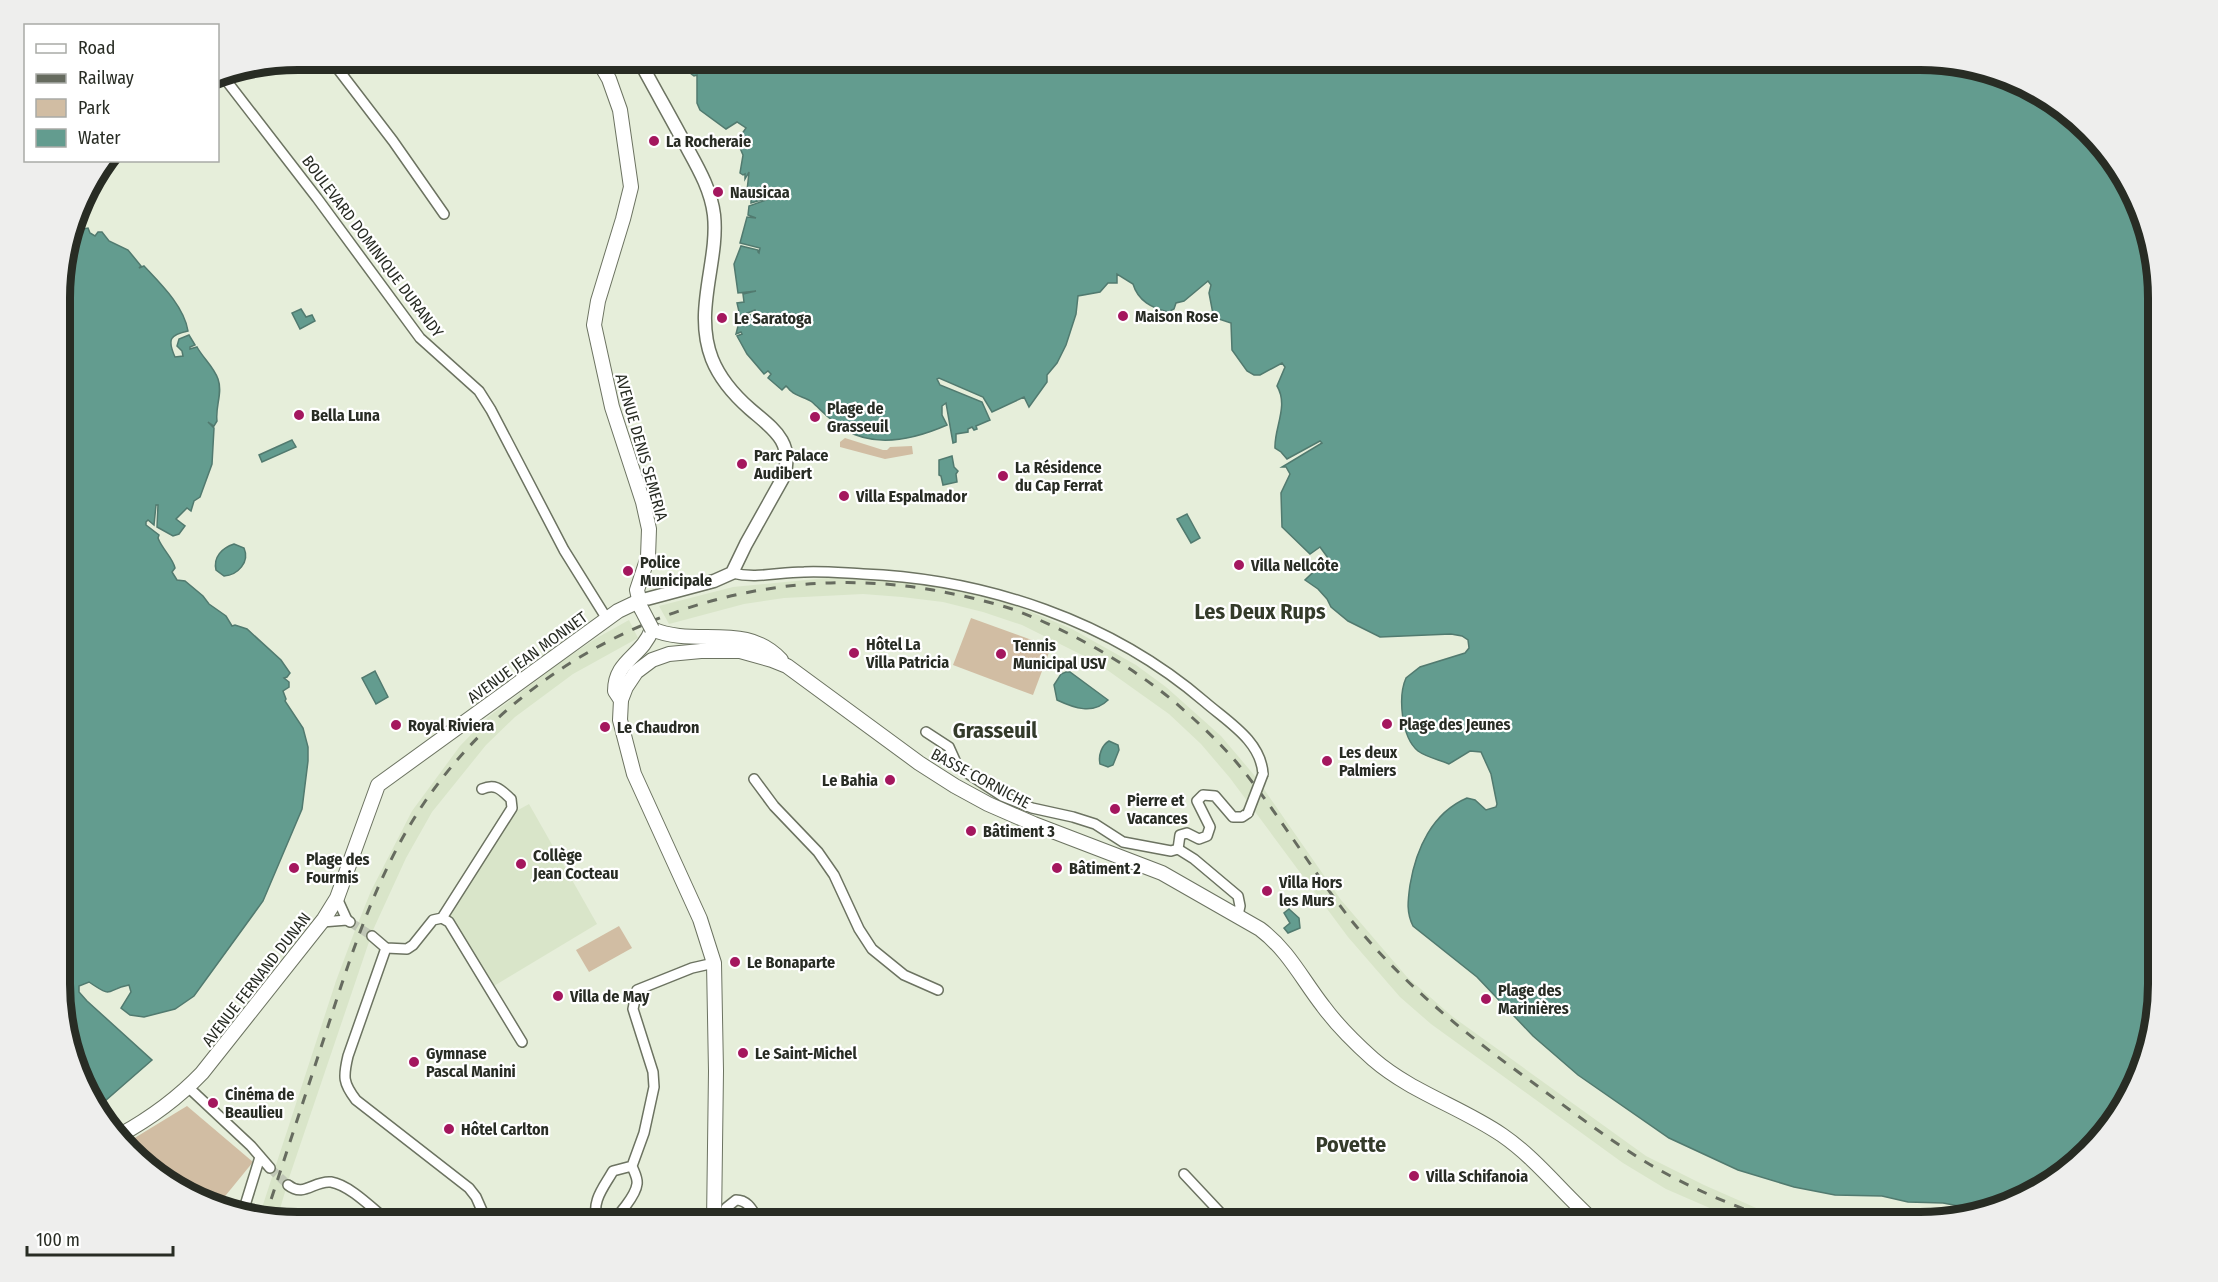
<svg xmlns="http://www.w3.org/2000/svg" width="2218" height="1282" font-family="'Fira Sans Condensed',sans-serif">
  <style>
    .built { fill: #d9e5c9 }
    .green { fill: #d1bda3 }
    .water { fill: #639c8f; stroke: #517a6f; stroke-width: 1.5 }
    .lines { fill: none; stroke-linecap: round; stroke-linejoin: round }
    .minor-tunnel { stroke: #c0c7b6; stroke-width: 9; stroke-dasharray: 9 4.5; stroke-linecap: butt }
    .minor-casing { stroke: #6c7361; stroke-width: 12 }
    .tertiary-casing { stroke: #6c7361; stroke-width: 15 }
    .secondary-casing { stroke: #6c7361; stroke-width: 16 }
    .minor { stroke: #fff; stroke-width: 9 }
    .tertiary { stroke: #fff; stroke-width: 12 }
    .secondary { stroke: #fff; stroke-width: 14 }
    .rail { stroke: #666b5f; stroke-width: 3; stroke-dasharray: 10 10; stroke-linecap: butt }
    .minor-bridge-casing { stroke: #6c7361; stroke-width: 12; stroke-linecap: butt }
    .secondary-bridge-casing { stroke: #6c7361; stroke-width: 16; stroke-linecap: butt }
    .minor-bridge { stroke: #fff; stroke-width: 9 }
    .secondary-bridge { stroke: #fff; stroke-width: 14 }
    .poi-dot { fill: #a4175e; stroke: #fff; stroke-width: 2 }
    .labels { text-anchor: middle; stroke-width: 4.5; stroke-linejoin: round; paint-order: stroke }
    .poi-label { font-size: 16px; font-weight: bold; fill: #282c24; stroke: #fff; text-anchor: start }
    .street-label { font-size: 16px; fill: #282c24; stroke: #fff }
    .district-label { font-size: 22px; font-weight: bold; fill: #343b2a; stroke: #fff }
    .rim { fill: none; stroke: #282c24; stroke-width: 8 }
  </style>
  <rect width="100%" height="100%" fill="#e6eeda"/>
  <!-- built -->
  <g class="built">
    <path d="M 837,577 L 879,578 L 921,583 L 967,591 L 1007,602 L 1072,629 L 1136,665 L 1166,687 L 1221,736 L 1254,775 L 1341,900 L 1407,977 L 1453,1017 L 1646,1156 L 1704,1185 L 1763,1211 L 1795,1222 L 1742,1222 L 1666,1189 L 1623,1163 L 1431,1024 L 1400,997 L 1348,937 L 1230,778 L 1201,744 L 1169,714 L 1096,662 L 1022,625 L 983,612 L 943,602 L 902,597 L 863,594 L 784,598 L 744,604 L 669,624 L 659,606 L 733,587 Z"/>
    <path d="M 629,620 L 638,638 L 573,674 L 515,717 L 486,745 L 432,812 L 406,858 L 373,930 L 290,1175 L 277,1219 L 259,1217 L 336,981 L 354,933 L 371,891 L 412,811 L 460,746 L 488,717 L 561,662 L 595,639 Z"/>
    <path d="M 529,804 L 597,924 L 494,986 L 447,915 L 511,814 Z"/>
  </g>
  <!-- green -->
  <g class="green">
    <path d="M 845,438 L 883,450 L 887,450 L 890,447 L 912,446 L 913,454 L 885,459 L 840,447 L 840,442 Z"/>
    <path d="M 971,618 L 1051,647 L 1033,695 L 953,665 Z"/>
    <path d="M 619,926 L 632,948 L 589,972 L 576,950 Z"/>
    <path d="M 187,1106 L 253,1162 L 217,1206 L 180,1190 L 128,1142 Z"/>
  </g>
  <!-- water -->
  <g class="water">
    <path d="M 672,60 L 1920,60 L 1981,68 L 2038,92 L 2118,166 L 2145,222 L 2157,283 L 2158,999 L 2126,1102 L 2052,1182 L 1998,1208 L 1959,1206 L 1943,1203 L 1908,1202 L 1882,1196 L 1835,1195 L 1794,1187 L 1738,1170 L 1669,1138 L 1578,1075 L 1533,1036 L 1477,977 L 1413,926 C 1406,912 1408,900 1410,885 C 1416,849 1432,813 1467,798 L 1475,800 L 1486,810 L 1496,807 L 1497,804 L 1491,774 L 1481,752 L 1470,751 L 1449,764 C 1440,760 1426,757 1418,751 C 1401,737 1398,696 1406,678 L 1420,667 L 1465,653 L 1469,648 L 1468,640 L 1462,636 L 1451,634 L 1380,637 L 1348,621 L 1331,607 L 1327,599 L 1318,589 L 1305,580 L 1328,558 L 1320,547 L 1310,554 L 1282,527 L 1281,493 L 1290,474 L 1286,467 L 1282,467 L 1322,443 L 1320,441 L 1287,459 L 1281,452 L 1275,448 C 1274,428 1289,406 1277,386 L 1285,367 L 1282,363 L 1260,375 L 1254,375 L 1247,371 L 1232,350 L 1231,323 L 1219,319 L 1216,321 L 1212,316 L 1213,314 L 1209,293 L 1211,285 L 1208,281 L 1184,301 L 1176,303 L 1174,309 L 1168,312 C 1152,308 1138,301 1133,284 L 1117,274 L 1117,283 L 1108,283 L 1100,292 L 1078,296 L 1076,314 L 1066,345 L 1057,363 L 1047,375 L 1047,382 L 1029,407 L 1024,397 L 992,412 L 983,397 L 939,378 L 937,379 L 940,385 L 982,402 L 990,420 L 976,426 L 977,429 L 974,430 L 972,427 L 968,429 L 968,432 L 956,434 L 956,442 L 953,443 L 946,403 L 942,406 L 942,415 L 947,425 C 915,439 876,449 844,429 C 832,422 822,411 812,402 C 806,397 797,397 791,391 C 789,390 788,387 786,386 L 782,390 L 768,378 L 771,374 L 768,371 L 764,374 L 747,354 L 737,336 L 742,334 L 741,332 L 736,334 L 740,318 L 757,313 L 755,310 L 740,316 L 737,303 L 744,302 L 743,294 L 756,291 L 738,293 L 734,264 L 741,246 L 758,250 L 758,252 L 759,253 L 760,248 L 740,243 L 747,217 L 756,218 L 748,215 L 749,206 L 766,200 L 765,199 L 751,203 L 751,196 L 747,191 L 749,172 L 745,179 L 745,174 L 743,175 L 740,173 L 743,155 L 737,141 L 746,128 L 737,122 L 726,129 L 700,110 L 697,103 L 697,75 L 694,76 Z"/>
    <path d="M 79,212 L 80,215 L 85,216 L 83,229 L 88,228 L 90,233 L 95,236 L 98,232 L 102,232 L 109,241 L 128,250 L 141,266 L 139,268 L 144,266 C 160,283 184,306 188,331 C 170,335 167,339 175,357 L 183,356 L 182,351 L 177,346 L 179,339 L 189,335 L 195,345 L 190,347 L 190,349 L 197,347 C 203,358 214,367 218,379 C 223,393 215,407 217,421 L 214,426 L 208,422 L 214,428 L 212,464 L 200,497 L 194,501 L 191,511 L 187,508 L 176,519 L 185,526 L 179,534 L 173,536 L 157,527 L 158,505 L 156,505 L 154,525 L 148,520 L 146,522 L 146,525 L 159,535 L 158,538 C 162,549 173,558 175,568 L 172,572 L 177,580 L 185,581 L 203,596 L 209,604 L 226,616 L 232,626 L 235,625 L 247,629 L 281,660 L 290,673 L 287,677 L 284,678 L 289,682 L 289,687 L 283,691 L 286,699 L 285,701 L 303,728 L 308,747 L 308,761 L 302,809 L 263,901 L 194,996 L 175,1009 L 144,1017 L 130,1015 L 121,1008 L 131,992 L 129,985 C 105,989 115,1000 89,982 L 79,986 L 79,992 L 87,1001 L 152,1060 L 97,1108 L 62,1014 L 62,268 Z"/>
    <path d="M 301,309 L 306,317 L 312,315 L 315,321 L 300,329 L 292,313 Z"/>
    <path d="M 292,440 L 296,447 L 262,462 L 259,455 Z"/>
    <path d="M 952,456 L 954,467 L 958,471 L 956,474 L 957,482 L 943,485 L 941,476 L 939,475 L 939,460 Z"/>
    <path d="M 1187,514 L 1200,538 L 1191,543 L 1177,519 Z"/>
    <path d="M 234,544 L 244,548 C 250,562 238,575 224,576 L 216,570 C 213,557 222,548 234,544 Z"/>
    <path d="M 375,671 L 388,697 L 376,704 L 362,678 Z"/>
    <path d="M 1066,672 L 1070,672 L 1108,700 C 1093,715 1074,708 1057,700 L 1054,685 L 1061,674 Z"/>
    <path d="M 1109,741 L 1118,745 L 1119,750 L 1113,765 L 1108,767 L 1100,764 C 1098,755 1102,745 1109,741 Z"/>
    <path d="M 1289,909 L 1299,918 L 1300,928 L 1288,933 L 1284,928 L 1290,923 L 1284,913 Z"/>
  </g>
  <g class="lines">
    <!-- minor-tunnel -->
    <g class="minor-tunnel">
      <path d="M 350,922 L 372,936"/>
      <path d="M 270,1168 L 288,1185"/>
    </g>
    <defs>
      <g id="minor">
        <path d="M 331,60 L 393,141 L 444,214"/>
        <path d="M 222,75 L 317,198 L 420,338 L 479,391 L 491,410 L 564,550 L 607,619"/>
        <path d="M 732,573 C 757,579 778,572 804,572 C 823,571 843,573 863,574 C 986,579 1111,621 1205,702 C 1228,722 1261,741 1263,774"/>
        <path d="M 926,732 L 949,747 L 958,767 L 1002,796 L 1032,808 L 1073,817 L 1095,824 L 1123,842 L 1171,851 L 1178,849 L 1194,859 L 1238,896 L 1240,906 L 1238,915"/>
        <path d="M 754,779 L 774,806 L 818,852 L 834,875 L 859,929 L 872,949 L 904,975 L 938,990"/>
        <path d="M 1178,849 L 1180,835 L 1187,833 L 1199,839 L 1207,836 L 1210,827 L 1197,801 L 1203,795 L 1215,796 L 1233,817 L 1242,817 L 1248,813"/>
        <path d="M 337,898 L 347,920"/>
        <path d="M 442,918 L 449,922 L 522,1042"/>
        <path d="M 322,922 L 347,920 L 350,922"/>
        <path d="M 372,936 L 386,948 L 407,949 L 413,945 L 433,920 L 442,918 L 512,808 L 511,799 C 501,790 496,783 482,789"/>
        <path d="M 386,948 L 348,1056 C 343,1077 343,1083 356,1100 L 469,1188 L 476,1197 L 487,1222"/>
        <path d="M 188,1087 L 251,1146 L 270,1168"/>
        <path d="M 632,1166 L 613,1171 C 604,1187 590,1202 598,1222 C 599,1222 607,1222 608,1222 C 618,1219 636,1194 637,1184 C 638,1178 634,1172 632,1166 L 644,1133 L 654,1087 L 653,1072 L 633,1009 L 637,990 L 692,968 L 714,963"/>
        <path d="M 1184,1174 L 1229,1222"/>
        <path d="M 288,1185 C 304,1198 314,1180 331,1182 C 350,1185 374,1210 389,1222"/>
        <path d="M 242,1215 L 260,1157"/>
        <path d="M 723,1222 L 726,1208 L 736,1200 C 749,1200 753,1212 760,1222"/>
      </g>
      <path id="tertiary" d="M 639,601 L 714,581 L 732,573 L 746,544 L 784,476 C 794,441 773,429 750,409 C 734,395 720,379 712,359 C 693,310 719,262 714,215 C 711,189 697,166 685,144 C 670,116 654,88 639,60"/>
      <g id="secondary">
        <path d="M 598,60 L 609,79 L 620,110 L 631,187 L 623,219 L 598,301 L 594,325 L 612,407 L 643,502 L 649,529 L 648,557 L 637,590 L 641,608"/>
        <path d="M 621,700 L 615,691 C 615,660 642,657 652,629 C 695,648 745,621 781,660"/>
        <path d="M 120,1135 C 149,1119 179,1097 202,1073 L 324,919 L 337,898 L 378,785 L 618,611 L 639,601"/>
        <path d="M 714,1222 L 716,1071 L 714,963 L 700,919 L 634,774 L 620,720 L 621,700 L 626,687 L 636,672 L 652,660 L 669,654 L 701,651 L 740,651 L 772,660 L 787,666 L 919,763 L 955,786 L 988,804 L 1034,824 L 1162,873 L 1260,929 C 1288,950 1302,979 1323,1006 C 1337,1025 1355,1043 1373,1059 C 1411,1092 1461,1107 1502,1135 C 1537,1159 1563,1194 1595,1222"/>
      </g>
    </defs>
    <!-- minor casing -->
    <use href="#minor" class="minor-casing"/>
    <!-- tertiary casing -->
    <use href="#tertiary" class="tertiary-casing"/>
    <!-- secondary casing -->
    <use href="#secondary" class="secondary-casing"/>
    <!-- minor -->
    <use href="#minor" class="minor"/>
    <!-- tertiary -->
    <use href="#tertiary" class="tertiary"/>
    <!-- secondary -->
    <use href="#secondary" class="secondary"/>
    <!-- rail -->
    <path class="rail" d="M 265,1218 C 286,1154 307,1090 328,1026 C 353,949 378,871 424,803 C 535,641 739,556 933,590 C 960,595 988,601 1015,610 C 1070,631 1125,662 1171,699 C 1197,721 1225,747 1246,774 C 1283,821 1314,873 1351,920 C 1403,984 1465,1034 1532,1082 C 1566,1107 1600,1133 1636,1156 C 1680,1184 1730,1205 1780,1222"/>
    <defs>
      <path id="minor-bridge" d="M 1248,813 L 1263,774"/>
      <path id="secondary-bridge" d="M 641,608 L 652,629"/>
    </defs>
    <!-- minor-bridge casing -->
    <use href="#minor-bridge" class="minor-bridge-casing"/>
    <!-- secondary-bridge casing -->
    <use href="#secondary-bridge" class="secondary-bridge-casing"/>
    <!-- minor-bridge -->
    <use href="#minor-bridge" class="minor-bridge"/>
    <!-- secondary-bridge -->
    <use href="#secondary-bridge" class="secondary-bridge"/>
  </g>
  <!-- markers -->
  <g class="poi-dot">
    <circle cx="654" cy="141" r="6"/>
    <circle cx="718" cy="192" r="6"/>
    <circle cx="1123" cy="316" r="6"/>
    <circle cx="722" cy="318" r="6"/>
    <circle cx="299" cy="415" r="6"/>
    <circle cx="815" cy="417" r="6"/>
    <circle cx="742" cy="464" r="6"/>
    <circle cx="1003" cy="476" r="6"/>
    <circle cx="844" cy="496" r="6"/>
    <circle cx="1239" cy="565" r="6"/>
    <circle cx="628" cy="571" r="6"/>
    <circle cx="854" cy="653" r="6"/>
    <circle cx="1001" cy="654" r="6"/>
    <circle cx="1387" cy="724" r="6"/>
    <circle cx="396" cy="725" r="6"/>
    <circle cx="605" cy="727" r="6"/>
    <circle cx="1327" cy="761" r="6"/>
    <circle cx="890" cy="780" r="6"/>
    <circle cx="1115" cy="809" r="6"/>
    <circle cx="971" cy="831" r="6"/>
    <circle cx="521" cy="864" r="6"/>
    <circle cx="294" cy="868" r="6"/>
    <circle cx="1057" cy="868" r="6"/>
    <circle cx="1267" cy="891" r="6"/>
    <circle cx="735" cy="962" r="6"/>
    <circle cx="558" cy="996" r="6"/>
    <circle cx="1486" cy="999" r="6"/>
    <circle cx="743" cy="1053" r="6"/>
    <circle cx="414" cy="1062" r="6"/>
    <circle cx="213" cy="1103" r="6"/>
    <circle cx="449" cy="1129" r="6"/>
    <circle cx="1414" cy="1176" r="6"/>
  </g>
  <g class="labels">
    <!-- poi labels -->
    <g class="poi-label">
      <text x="666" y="147">La Rocheraie</text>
      <text x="730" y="198">Nausicaa</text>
      <text x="1135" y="322">Maison Rose</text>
      <text x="734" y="324">Le Saratoga</text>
      <text x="827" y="414">Plage de<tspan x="827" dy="18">Grasseuil</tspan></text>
      <text x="311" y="421">Bella Luna</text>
      <text x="754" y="461">Parc Palace<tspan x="754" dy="18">Audibert</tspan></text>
      <text x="1015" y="473">La Résidence<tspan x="1015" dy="18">du Cap Ferrat</tspan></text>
      <text x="856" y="502">Villa Espalmador</text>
      <text x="640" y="568">Police<tspan x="640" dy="18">Municipale</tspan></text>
      <text x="1251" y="571">Villa Nellcôte</text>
      <text x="866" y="650">Hôtel La<tspan x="866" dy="18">Villa Patricia</tspan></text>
      <text x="1013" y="651">Tennis<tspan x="1013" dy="18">Municipal USV</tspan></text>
      <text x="1399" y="730">Plage des Jeunes</text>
      <text x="408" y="731">Royal Riviera</text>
      <text x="617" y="733">Le Chaudron</text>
      <text x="1339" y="758">Les deux<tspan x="1339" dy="18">Palmiers</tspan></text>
      <text x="878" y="786" text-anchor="end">Le Bahia</text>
      <text x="1127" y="806">Pierre et<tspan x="1127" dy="18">Vacances</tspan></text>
      <text x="983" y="837">Bâtiment 3</text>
      <text x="533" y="861">Collège<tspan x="533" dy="18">Jean Cocteau</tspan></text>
      <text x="306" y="865">Plage des<tspan x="306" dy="18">Fourmis</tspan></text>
      <text x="1069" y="874">Bâtiment 2</text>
      <text x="1279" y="888">Villa Hors<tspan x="1279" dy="18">les Murs</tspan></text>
      <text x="747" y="968">Le Bonaparte</text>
      <text x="1498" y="996">Plage des<tspan x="1498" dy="18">Marinières</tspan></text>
      <text x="570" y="1002">Villa de May</text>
      <text x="426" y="1059">Gymnase<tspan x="426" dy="18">Pascal Manini</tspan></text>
      <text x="755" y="1059">Le Saint-Michel</text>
      <text x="225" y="1100">Cinéma de<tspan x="225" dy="18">Beaulieu</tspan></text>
      <text x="461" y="1135">Hôtel Carlton</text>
      <text x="1426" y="1182">Villa Schifanoia</text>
    </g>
    <!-- street labels -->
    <g class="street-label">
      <text transform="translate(373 246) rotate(53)" y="6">BOULEVARD DOMINIQUE DURANDY</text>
      <text transform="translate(642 447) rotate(74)" y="6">AVENUE DENIS SEMERIA</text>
      <text transform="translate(527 657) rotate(-36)" y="6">AVENUE JEAN MONNET</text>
      <text transform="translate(981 778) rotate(28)" y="6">BASSE CORNICHE</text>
      <text transform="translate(256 979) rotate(-52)" y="6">AVENUE FERNAND DUNAN</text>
    </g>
    <!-- district labels -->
    <g class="district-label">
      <text x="1260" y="619">Les Deux Rups</text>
      <text x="995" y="738">Grasseuil</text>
      <text x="1351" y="1152">Povette</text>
    </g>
  </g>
  <!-- crop -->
  <path d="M0 0H2218V1282H0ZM298 70H1920A228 228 0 0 1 2148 298V984A228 228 0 0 1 1920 1212H298A228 228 0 0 1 70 984V298A228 228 0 0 1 298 70Z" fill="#eeeeed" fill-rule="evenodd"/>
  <path class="rim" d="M298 70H1920A228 228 0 0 1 2148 298V984A228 228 0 0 1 1920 1212H298A228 228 0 0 1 70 984V298A228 228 0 0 1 298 70Z"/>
  <!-- legend -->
  <rect x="24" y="24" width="195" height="138" fill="#ffffff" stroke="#a9aba7" stroke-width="1.5"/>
  <rect x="36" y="44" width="30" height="9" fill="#ffffff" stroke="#a9aba7" stroke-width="1.5"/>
  <text x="78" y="54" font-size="18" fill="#282c24">Road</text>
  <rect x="36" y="74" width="30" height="9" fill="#666b5f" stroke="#a9aba7" stroke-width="1.5"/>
  <text x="78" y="84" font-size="18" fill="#282c24">Railway</text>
  <rect x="36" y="99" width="30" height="18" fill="#d1bda3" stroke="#a9aba7" stroke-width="1.5"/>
  <text x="78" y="114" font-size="18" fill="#282c24">Park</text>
  <rect x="36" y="129" width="30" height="18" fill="#639c8f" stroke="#a9aba7" stroke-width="1.5"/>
  <text x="78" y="144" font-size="18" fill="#282c24">Water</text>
  <!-- scale -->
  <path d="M27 1246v9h146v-9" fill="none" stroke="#282c24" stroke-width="3"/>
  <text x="36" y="1246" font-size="18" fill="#282c24" stroke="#ffffff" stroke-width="4.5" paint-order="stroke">100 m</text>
</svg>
